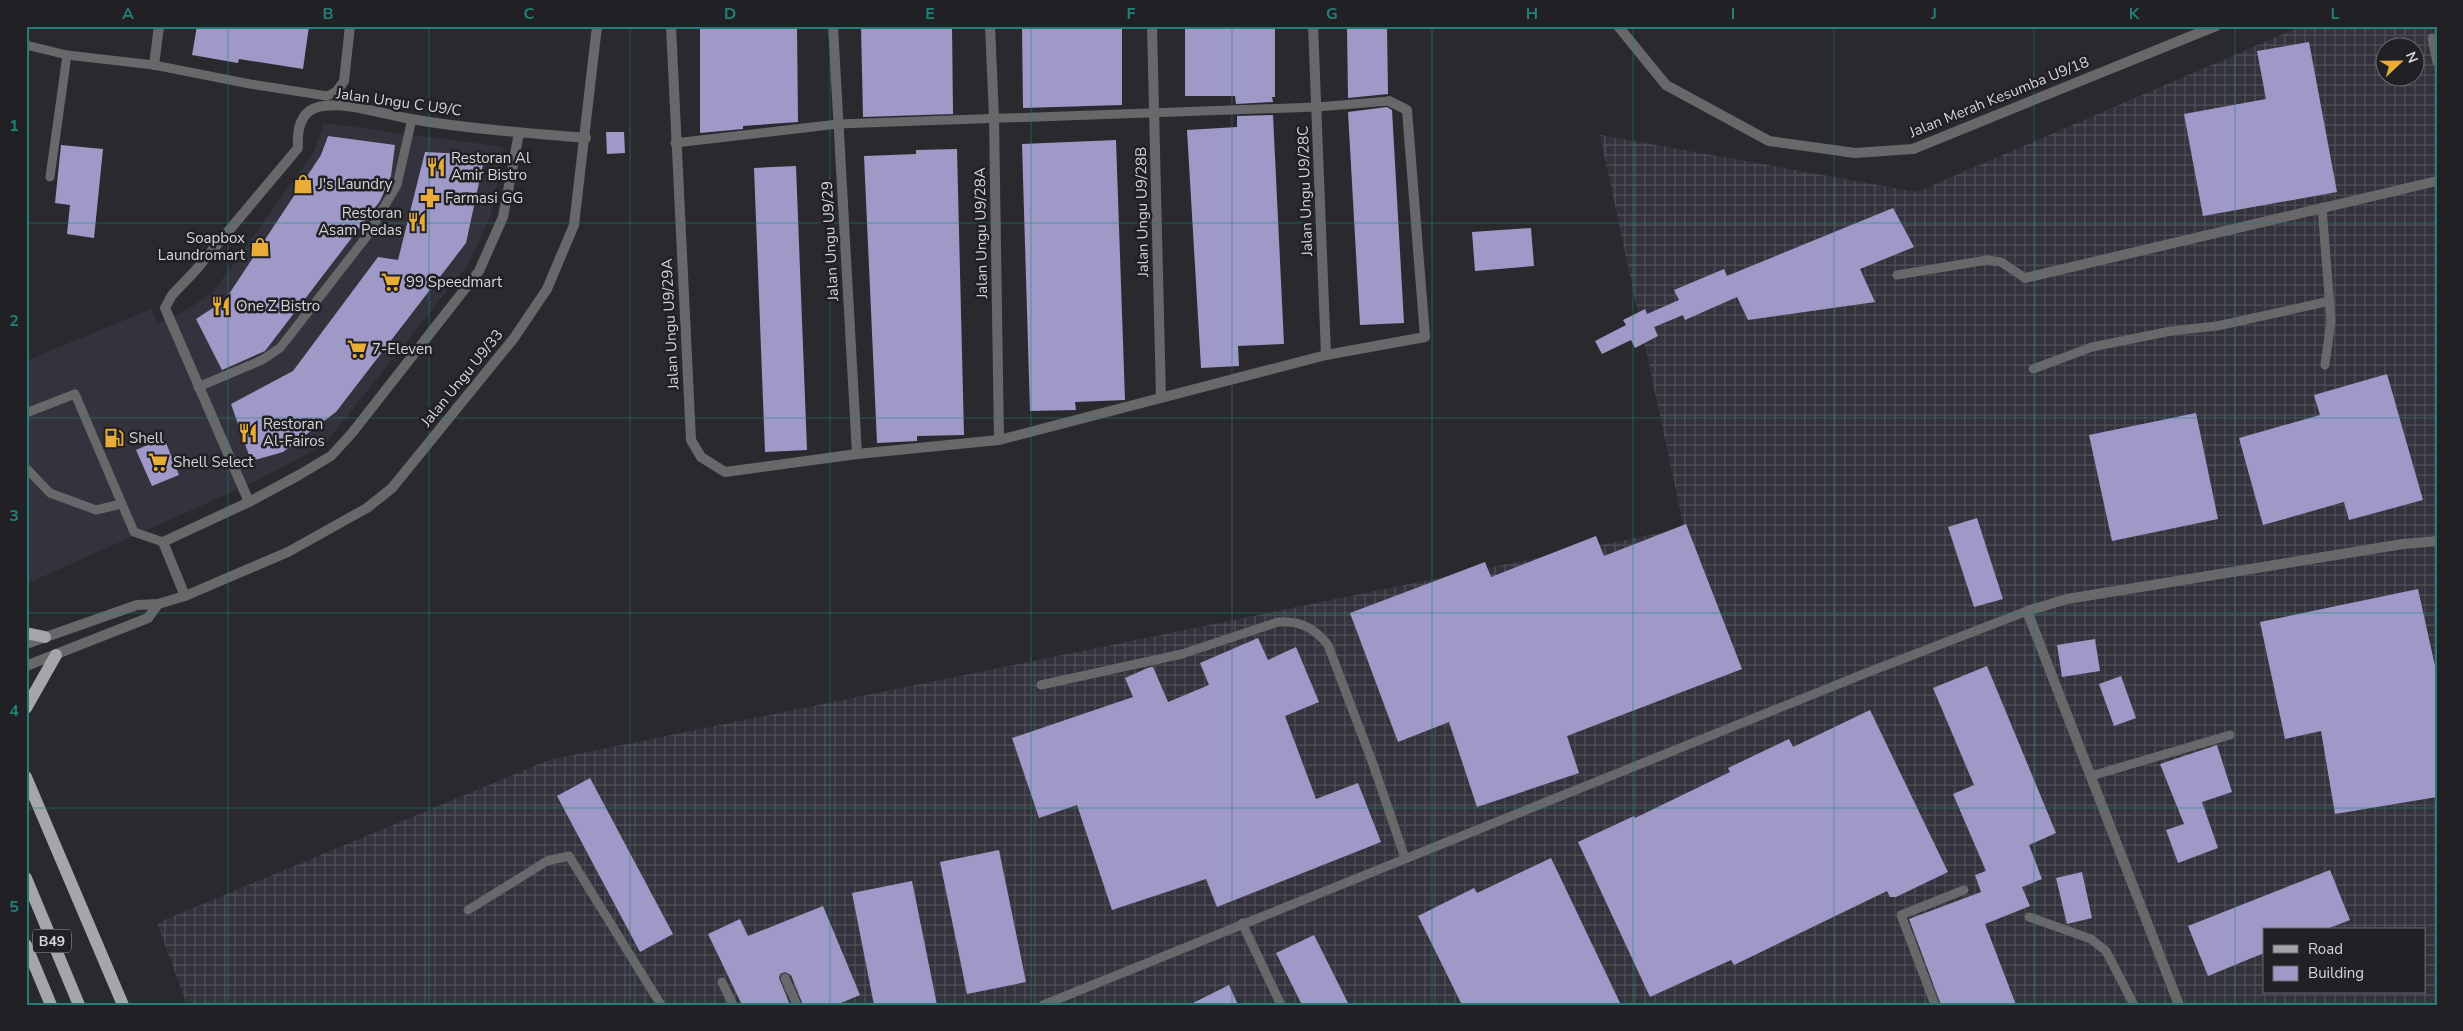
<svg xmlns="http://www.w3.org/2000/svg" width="2463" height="1031" font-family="'Nunito Sans',sans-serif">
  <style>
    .built { fill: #34333d }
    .industrial { fill: url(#industrial-grid); fill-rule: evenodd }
    .building { fill: #9f99c8 }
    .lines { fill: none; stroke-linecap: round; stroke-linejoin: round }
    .service { stroke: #68686a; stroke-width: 9 }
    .minor { stroke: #68686a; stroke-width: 10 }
    .tertiary { stroke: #68686a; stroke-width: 10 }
    .primary { stroke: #a5a5aa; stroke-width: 12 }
    .grid { fill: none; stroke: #238079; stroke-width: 1; stroke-opacity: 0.55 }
    .labels { text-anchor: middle; stroke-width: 5; stroke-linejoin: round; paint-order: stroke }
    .shield { fill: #202025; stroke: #9f9fa3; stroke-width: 1 }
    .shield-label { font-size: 14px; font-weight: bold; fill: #d6d6d9 }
    .street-label { font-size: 15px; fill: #d6d6d9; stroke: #202025 }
    .poi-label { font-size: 15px; fill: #d6d6d9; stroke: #202025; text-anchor: start }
    .neatline { fill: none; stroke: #238079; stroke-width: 2 }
    .grid-label { font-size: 16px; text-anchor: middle; font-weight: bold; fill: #238079 }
  </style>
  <defs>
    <pattern id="industrial-grid" width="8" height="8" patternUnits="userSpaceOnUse" patternTransform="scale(1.25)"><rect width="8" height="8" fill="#34333d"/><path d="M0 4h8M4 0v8" fill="none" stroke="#515058"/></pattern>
  </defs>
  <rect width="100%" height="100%" fill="#2a2a2e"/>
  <!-- built -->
  <path class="built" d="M 324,123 L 504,147 L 491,215 L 467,266 L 324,445 L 252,483 L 26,584 L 26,361 L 151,309 L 158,324 L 193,306 L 213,292 L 314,152 Z"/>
  <!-- industrial -->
  <path class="industrial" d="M 2302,26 L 2437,26 L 2437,1005 L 187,1005 L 157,923 L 549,760 L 1684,528 L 1600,135 L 1917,192 ZM 2386,48 L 2416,48 L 2416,78 L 2386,78 ZM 2264,930 L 2424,930 L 2424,992 L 2264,992 Z"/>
  <!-- building -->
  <g class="building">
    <path d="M 197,26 L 309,26 L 303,69 L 239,59 L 238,63 L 192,55 Z"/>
    <path d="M 700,26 L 797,26 L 798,122 L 743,126 L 743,129 L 700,133 Z"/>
    <path d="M 861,26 L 952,26 L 953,114 L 863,117 Z"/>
    <path d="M 1022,26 L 1122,26 L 1122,105 L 1023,108 Z"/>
    <path d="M 1185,26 L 1275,26 L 1275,97 L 1272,97 L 1273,102 L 1236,104 L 1235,96 L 1185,96 Z"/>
    <path d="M 1347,26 L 1387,26 L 1388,94 L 1348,98 Z"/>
    <path d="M 2309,42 L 2337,192 L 2203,216 L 2184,114 L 2266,99 L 2257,51 Z"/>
    <path d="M 1387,107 L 1392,110 L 1404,323 L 1360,325 L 1348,112 Z"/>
    <path d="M 1273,115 L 1284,344 L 1238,346 L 1239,366 L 1201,368 L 1187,130 L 1237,127 L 1237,116 Z"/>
    <path d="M 606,132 L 624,132 L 625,153 L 607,154 Z"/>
    <path d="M 328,136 L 395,145 L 391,176 L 380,201 L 265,351 L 222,370 L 196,319 L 225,300 L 321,155 Z"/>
    <path d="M 1116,140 L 1125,400 L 1075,402 L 1076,410 L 1030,411 L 1022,144 Z"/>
    <path d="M 61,145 L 103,149 L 94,238 L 67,234 L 70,205 L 55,203 Z"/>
    <path d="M 957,149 L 964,435 L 917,436 L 917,441 L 877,443 L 864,156 L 916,154 L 916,150 Z"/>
    <path d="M 425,152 L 485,155 L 466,243 L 336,412 L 283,452 L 251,461 L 231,404 L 293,371 L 378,257 L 398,260 Z"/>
    <path d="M 796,166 L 807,450 L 765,452 L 754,168 Z"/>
    <path d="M 1893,208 L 1914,247 L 1860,269 L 1875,302 L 1748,320 L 1737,297 L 1685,320 L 1683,315 L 1654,327 L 1658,336 L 1635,348 L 1631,340 L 1602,354 L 1595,341 L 1626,325 L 1623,320 L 1645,309 L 1647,314 L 1679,300 L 1674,290 L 1724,269 L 1727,276 Z"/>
    <path d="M 1531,228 L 1534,266 L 1475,271 L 1472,232 Z"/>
    <path d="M 2387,374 L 2423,500 L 2349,520 L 2344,502 L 2263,525 L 2239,438 L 2320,415 L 2314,395 Z"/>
    <path d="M 2196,413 L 2218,519 L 2112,541 L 2089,435 Z"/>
    <path d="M 164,438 L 179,475 L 152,486 L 136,450 Z"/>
    <path d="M 1977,518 L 2003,599 L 1974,607 L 1948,527 Z"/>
    <path d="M 1686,524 L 1742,669 L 1567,736 L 1579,773 L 1477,807 L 1449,722 L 1398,742 L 1350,613 L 1485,562 L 1491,577 L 1596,536 L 1604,556 Z"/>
    <path d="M 2418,589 L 2437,675 L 2437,797 L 2335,814 L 2321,731 L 2285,739 L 2260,622 Z"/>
    <path d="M 1258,638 L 1268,660 L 1296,647 L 1319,702 L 1285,716 L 1316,799 L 1358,783 L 1381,842 L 1217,907 L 1206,879 L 1112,910 L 1077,805 L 1039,818 L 1012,738 L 1133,697 L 1125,678 L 1150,667 L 1153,667 L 1168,702 L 1209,685 L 1200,663 Z"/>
    <path d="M 2095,639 L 2100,671 L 2062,677 L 2057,645 Z"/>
    <path d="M 1987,666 L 2056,833 L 2029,845 L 2042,879 L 2022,887 L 2030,906 L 1985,924 L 2016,1005 L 1941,1005 L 1909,919 L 1981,892 L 1975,875 L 1986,871 L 1953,794 L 1974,785 L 1933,688 Z"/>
    <path d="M 2121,676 L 2136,718 L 2114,726 L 2099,684 Z"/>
    <path d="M 1870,710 L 1948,872 L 1896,897 L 1890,897 L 1887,891 L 1734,965 L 1731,960 L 1650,997 L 1578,842 L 1634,816 L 1635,818 L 1730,772 L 1728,768 L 1789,739 L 1793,747 Z"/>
    <path d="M 2217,745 L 2232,792 L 2202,802 L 2218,848 L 2178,863 L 2166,830 L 2184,824 L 2160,764 Z"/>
    <path d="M 590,778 L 673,934 L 640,952 L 557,796 Z"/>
    <path d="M 999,850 L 1026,982 L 967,994 L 940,862 Z"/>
    <path d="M 1551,858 L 1621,1005 L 1462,1005 L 1418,916 L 1474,888 L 1477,893 Z"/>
    <path d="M 2330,870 L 2350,920 L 2324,930 L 2264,930 L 2264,953 L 2208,976 L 2188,926 Z"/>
    <path d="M 2082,872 L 2092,918 L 2067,924 L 2056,878 Z"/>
    <path d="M 912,881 L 937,1005 L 874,1005 L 852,893 Z"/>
    <path d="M 823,906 L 860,995 L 836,1005 L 803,1005 L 791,975 L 785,972 L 780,974 L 779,978 L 790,1005 L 742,1005 L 708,934 L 740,919 L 748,936 Z"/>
    <path d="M 1314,935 L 1349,1005 L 1302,1005 L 1276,953 Z"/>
    <path d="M 1229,985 L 1238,1005 L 1189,1005 Z"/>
  </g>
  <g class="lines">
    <!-- service -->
    <g class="service">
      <path d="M 2432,38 L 2437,62"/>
      <path d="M 26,45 L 67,55 L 154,65 L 250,84 L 327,96 L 337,91"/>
      <path d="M 675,143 L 838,124 L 1317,107 L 1389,101"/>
      <path d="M 50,177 L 67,55"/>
      <path d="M 2322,207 L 2331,320 L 2325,365"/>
      <path d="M 1897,275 L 1987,260 L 2001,262 L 2025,278"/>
      <path d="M 2033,369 L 2092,347 L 2171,331 L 2217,326 L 2330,301"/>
      <path d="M 198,387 L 262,360 L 280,348 L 367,236 L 397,185 L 412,119"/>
      <path d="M 26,413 L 75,394 L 134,532 L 163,542"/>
      <path d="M 26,468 L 50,493 L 96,510 L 121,504"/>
      <path d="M 1041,685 L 1182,654 L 1278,622 C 1299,620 1315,628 1328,645 L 1373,764 L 1405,858"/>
      <path d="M 2091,776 L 2230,735"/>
      <path d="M 468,910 L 547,861 L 569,856 L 661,1005"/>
      <path d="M 2029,917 L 2091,939 L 2106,951 L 2134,1005"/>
      <path d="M 1242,923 L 1281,1005"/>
      <path d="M 785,978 L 797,1005"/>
      <path d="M 722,982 L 733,1005"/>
      <path d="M 1043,1005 L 1866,673 L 2027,611"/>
      <path d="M 1935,1005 L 1901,915 L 1964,890"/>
    </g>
    <!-- minor -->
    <g class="minor">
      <path d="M 671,26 L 691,440 L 701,457 L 725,472 L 857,454 L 999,440 L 1326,355 L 1425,337 L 1407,110 L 1389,101"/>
      <path d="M 833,26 L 857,454"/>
      <path d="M 990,26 L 994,117 L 999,440"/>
      <path d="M 1152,26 L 1161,398"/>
      <path d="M 1313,26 L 1326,355"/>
      <path d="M 1618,26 L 1666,85 L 1769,141 L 1855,153 L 1913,149 L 2216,26"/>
      <path d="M 154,65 L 159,26"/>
      <path d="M 337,91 L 344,81 L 350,26"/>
      <path d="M 2025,278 L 2437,181"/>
      <path d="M 249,502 L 165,308 L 172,295 L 195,271 L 298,148 C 297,132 299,112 318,107 C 343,100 386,115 411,119 C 469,129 528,133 586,138"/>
      <path d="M 185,596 L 163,542 L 249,502 L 299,475 L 331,456 L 352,433 L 479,271 L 503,217 L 519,133"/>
      <path d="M 2179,1005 L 2027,611 L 2067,599 L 2403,544 L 2437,541"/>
    </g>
    <!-- tertiary -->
    <g class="tertiary">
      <path d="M 26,644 L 137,605 L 158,604 L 185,596 L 288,552 L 367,508 L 392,488 L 514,338 L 547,289 L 574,225 L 597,26"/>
      <path d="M 26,666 L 148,618 L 158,604"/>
    </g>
    <!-- primary -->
    <g class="primary">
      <path d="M 26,633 L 45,637"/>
      <path d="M 26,708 L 56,655"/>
      <path d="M 26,777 L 123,1005"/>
      <path d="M 26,878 L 79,1005"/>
      <path d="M 26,945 L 51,1005"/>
    </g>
  </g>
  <!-- grid -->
  <path class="grid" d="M 228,26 L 228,1005M 429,26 L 429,1005M 630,26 L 630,1005M 830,26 L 830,1005M 1031,26 L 1031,1005M 1232,26 L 1232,1005M 1432,26 L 1432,1005M 1633,26 L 1633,1005M 1834,26 L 1834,1005M 2034,26 L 2034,1005M 2235,26 L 2235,1005M 26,223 L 2437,223M 26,418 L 2437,418M 26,613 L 2437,613M 26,808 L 2437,808"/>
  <!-- icons -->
  <defs>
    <symbol id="restaurant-bare" viewBox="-9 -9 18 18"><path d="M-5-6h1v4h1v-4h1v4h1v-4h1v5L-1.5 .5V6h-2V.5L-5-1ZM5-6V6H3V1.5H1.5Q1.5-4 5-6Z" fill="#e8ac37" stroke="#202025" stroke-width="2.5" paint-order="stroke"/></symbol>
    <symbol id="shop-bare" viewBox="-9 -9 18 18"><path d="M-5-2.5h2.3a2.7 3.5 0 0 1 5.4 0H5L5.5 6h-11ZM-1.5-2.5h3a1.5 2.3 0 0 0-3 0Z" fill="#e8ac37" stroke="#202025" stroke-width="2.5" paint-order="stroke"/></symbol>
    <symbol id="pharmacy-bare" viewBox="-9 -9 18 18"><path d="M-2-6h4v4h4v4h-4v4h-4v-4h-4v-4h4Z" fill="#e8ac37" stroke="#202025" stroke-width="2.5" paint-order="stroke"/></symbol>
    <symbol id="supermarket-bare" viewBox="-9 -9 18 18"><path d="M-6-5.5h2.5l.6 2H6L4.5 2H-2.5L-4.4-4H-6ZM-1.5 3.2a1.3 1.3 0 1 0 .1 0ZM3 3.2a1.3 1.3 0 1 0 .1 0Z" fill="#e8ac37" stroke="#202025" stroke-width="2.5" paint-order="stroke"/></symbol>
    <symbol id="fuel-bare" viewBox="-9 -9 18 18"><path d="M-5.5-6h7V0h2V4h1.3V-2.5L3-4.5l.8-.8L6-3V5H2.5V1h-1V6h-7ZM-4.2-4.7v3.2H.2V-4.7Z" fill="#e8ac37" stroke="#202025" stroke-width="2.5" paint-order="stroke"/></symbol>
  </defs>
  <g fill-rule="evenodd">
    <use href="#restaurant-bare" x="422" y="153" width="28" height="28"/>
    <use href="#shop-bare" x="289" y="170" width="28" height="28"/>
    <use href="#pharmacy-bare" x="416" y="184" width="28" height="28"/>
    <use href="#restaurant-bare" x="403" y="208" width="28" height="28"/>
    <use href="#shop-bare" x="246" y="233" width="28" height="28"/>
    <use href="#supermarket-bare" x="377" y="268" width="28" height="28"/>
    <use href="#restaurant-bare" x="207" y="292" width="28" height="28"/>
    <use href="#supermarket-bare" x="343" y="335" width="28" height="28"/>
    <use href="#restaurant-bare" x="234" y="419" width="28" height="28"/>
    <use href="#fuel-bare" x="100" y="424" width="28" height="28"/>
    <use href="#supermarket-bare" x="144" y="448" width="28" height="28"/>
  </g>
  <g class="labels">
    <!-- shield labels -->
    <rect class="shield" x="33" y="929.5" width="38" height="23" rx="4"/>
    <g class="shield-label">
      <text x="52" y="946">B49</text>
    </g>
    <!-- street labels -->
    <g class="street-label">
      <text transform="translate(1999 97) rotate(-22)" y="5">Jalan Merah Kesumba U9/18</text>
      <text transform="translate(399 102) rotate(8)" y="5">Jalan Ungu C U9/C</text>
      <text transform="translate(1305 191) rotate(-92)" y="5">Jalan Ungu U9/28C</text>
      <text transform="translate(1142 212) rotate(-91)" y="5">Jalan Ungu U9/28B</text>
      <text transform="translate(981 233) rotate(-91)" y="5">Jalan Ungu U9/28A</text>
      <text transform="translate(830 241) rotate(-93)" y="5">Jalan Ungu U9/29</text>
      <text transform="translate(670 324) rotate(-93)" y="5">Jalan Ungu U9/29A</text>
      <text transform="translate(462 378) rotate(-51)" y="5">Jalan Ungu U9/33</text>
    </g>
    <!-- poi labels -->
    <g class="poi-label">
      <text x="451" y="163">Restoran Al<tspan x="451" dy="17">Amir Bistro</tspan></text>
      <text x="318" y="189">J's Laundry</text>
      <text x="445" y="203">Farmasi GG</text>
      <text x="402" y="218" text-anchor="end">Restoran<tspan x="402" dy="17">Asam Pedas</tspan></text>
      <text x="245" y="243" text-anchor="end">Soapbox<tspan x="245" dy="17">Laundromart</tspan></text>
      <text x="406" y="287">99 Speedmart</text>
      <text x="236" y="311">One Z Bistro</text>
      <text x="372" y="354">7-Eleven</text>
      <text x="263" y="429">Restoran<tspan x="263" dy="17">Al-Fairos</tspan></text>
      <text x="129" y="443">Shell</text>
      <text x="173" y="467">Shell Select</text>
    </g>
  </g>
  <!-- border -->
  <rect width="2463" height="1031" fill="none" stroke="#202025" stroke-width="55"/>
  <!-- legend -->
  <rect x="2263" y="928" width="162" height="65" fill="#202025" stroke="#69696d"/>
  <rect x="2273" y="945" width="25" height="8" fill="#a5a5aa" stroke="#69696d"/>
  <text x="2308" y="954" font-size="15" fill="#d6d6d9">Road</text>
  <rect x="2273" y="966" width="25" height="15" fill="#9f99c8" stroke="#69696d"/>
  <text x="2308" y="978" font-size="15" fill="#d6d6d9">Building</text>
  <!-- north arrow -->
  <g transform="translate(2400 62) rotate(68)"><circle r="24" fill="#202025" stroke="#69696d"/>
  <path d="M0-4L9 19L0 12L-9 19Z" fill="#e8ac37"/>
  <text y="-8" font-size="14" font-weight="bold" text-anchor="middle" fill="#d6d6d9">N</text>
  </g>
  <rect x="28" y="28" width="2408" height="976" class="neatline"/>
  <g class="grid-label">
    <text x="128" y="19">A</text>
    <text x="328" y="19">B</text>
    <text x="529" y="19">C</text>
    <text x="730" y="19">D</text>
    <text x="930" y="19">E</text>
    <text x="1131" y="19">F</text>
    <text x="1332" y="19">G</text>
    <text x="1532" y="19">H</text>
    <text x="1733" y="19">I</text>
    <text x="1934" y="19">J</text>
    <text x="2134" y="19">K</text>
    <text x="2335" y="19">L</text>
    <text x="14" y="131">1</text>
    <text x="14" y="326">2</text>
    <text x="14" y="521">3</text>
    <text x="14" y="716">4</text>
    <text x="14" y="912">5</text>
  </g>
</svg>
